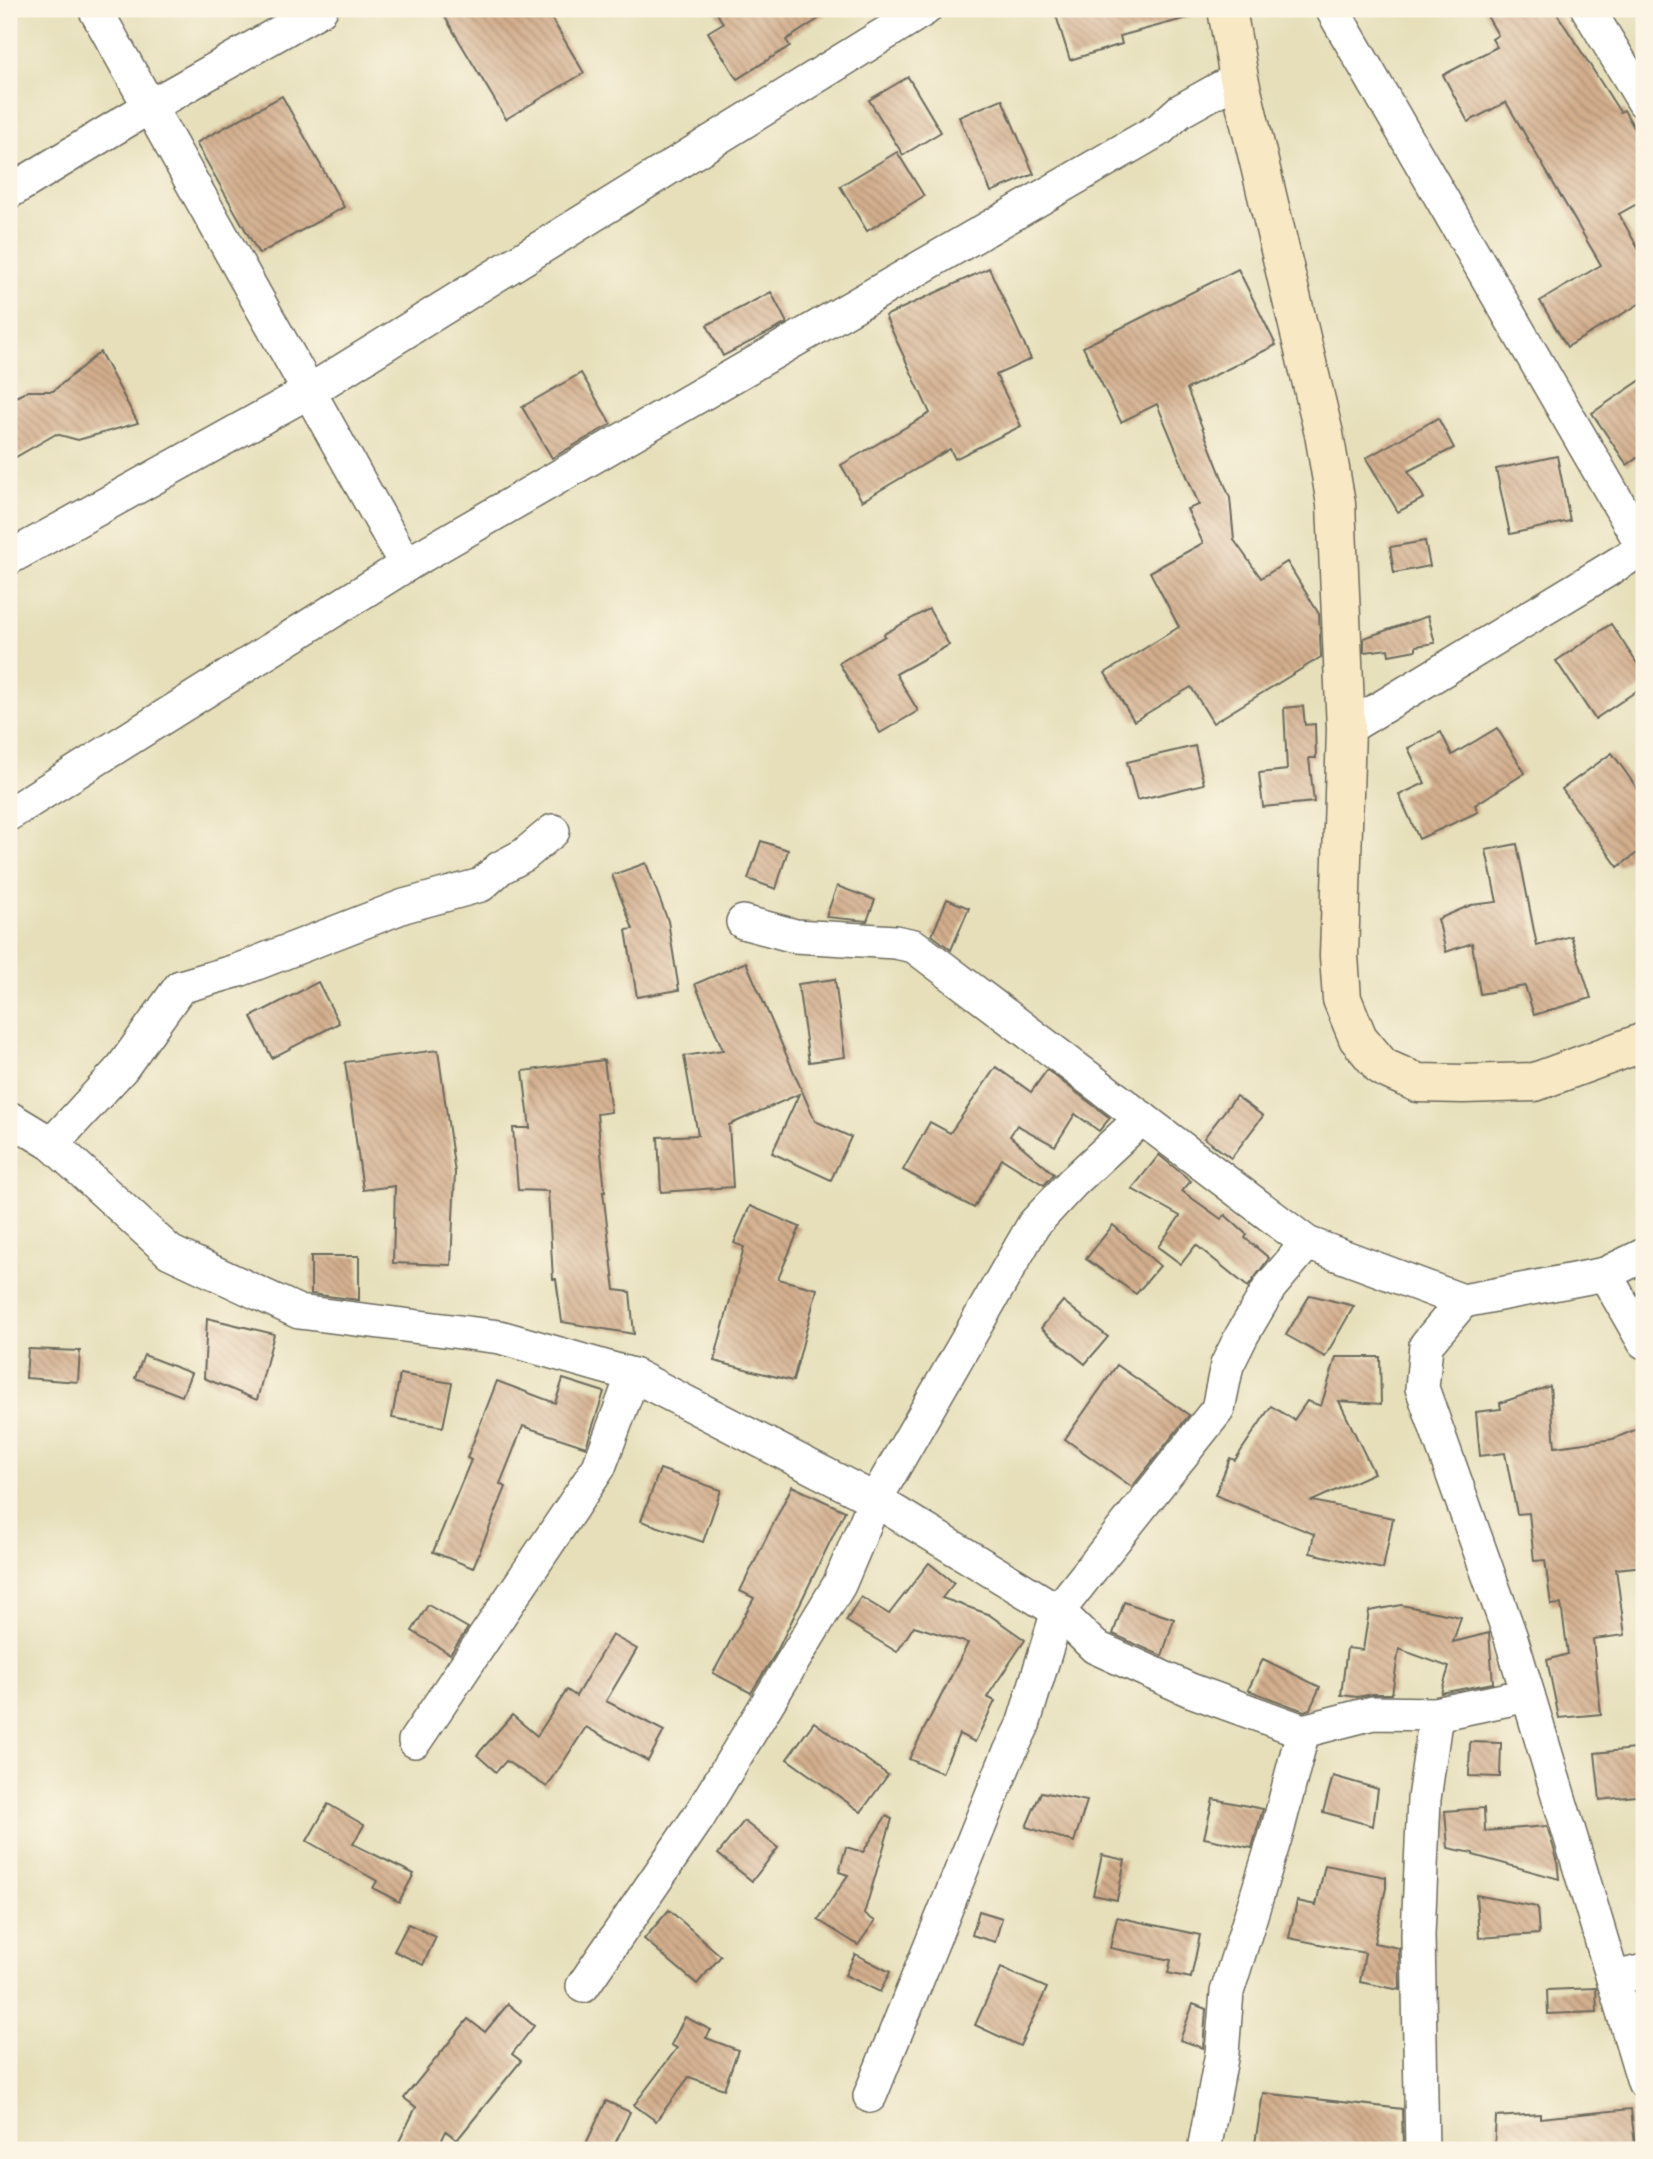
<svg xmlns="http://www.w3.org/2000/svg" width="1653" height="2159" font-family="Dekko,sans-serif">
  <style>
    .building { fill: url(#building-back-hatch) }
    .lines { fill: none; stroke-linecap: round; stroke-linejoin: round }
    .minor-casing { stroke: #6c6a5d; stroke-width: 36 }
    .secondary-casing { stroke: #6c6a5d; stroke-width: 41 }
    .minor { stroke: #fff; stroke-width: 33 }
    .secondary { stroke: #f8e8c3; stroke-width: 38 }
  </style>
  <defs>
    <pattern id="building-back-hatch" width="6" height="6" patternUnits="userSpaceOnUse" patternTransform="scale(1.75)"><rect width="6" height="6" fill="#d3ae8d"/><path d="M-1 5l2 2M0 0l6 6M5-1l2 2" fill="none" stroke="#ab8e73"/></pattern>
  </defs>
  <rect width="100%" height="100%" fill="#fcf5e5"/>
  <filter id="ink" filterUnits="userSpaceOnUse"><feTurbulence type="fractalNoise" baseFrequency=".0143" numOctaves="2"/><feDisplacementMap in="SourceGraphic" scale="14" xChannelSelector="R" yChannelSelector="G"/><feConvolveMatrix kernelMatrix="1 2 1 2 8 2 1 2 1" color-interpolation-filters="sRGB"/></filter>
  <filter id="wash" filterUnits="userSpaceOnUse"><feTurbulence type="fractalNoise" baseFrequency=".00686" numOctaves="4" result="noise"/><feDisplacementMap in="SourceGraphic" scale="28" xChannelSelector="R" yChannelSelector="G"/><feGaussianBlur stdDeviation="1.57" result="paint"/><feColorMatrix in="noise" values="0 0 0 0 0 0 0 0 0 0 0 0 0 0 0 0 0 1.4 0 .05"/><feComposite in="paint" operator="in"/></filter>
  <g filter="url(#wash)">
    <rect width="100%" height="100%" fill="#e6dfba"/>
    <g id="blocks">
      <!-- building -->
      <g class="building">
        <path d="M 440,9 L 546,9 L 584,73 L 506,119 Z"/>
        <path d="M 714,9 L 834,9 L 786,40 L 790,46 L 737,79 L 708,32 L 723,23 Z"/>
        <path d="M 1054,9 L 1190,9 L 1191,17 L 1120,36 L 1122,44 L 1070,60 Z"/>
        <path d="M 1483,9 L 1554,9 L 1620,112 L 1624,110 L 1644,145 L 1644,200 L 1619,214 L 1644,259 L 1644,301 L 1567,347 L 1540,301 L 1601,265 L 1506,102 L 1468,122 L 1443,75 L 1497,47 L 1492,39 L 1498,35 Z"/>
        <path d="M 908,77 L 941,132 L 903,155 L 869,100 Z"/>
        <path d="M 282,96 L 344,207 L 259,254 L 196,143 Z"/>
        <path d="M 1002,99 L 1034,174 L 991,192 L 959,117 Z"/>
        <path d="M 897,152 L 924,196 L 867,231 L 840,186 Z"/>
        <path d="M 989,268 L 1031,359 L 996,375 L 1021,426 L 955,459 L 950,449 L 862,501 L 841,465 L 930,413 L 885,316 Z"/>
        <path d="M 1238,269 L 1276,345 L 1187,389 L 1230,498 L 1234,540 L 1261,578 L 1287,562 L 1319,614 L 1321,657 L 1213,723 L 1191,687 L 1134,721 L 1105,673 L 1179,627 L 1150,572 L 1203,543 L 1187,509 L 1199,505 L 1157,404 L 1121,422 L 1083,347 Z"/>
        <path d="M 771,292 L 787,323 L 723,356 L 707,325 Z"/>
        <path d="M 100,352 L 138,423 L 78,440 L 56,434 L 9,461 L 9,400 L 28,391 L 53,391 Z"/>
        <path d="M 581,373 L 611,424 L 552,458 L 522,407 Z"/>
        <path d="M 1644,378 L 1644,453 L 1627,465 L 1592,413 Z"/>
        <path d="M 1438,418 L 1454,448 L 1408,471 L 1424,498 L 1398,512 L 1366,458 Z"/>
        <path d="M 1557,456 L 1570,521 L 1510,534 L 1496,469 Z"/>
        <path d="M 1425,541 L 1430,566 L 1394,573 L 1390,547 Z"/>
        <path d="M 929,609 L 949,645 L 896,674 L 918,711 L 880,733 L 839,663 L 885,636 L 884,634 Z"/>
        <path d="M 1428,616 L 1435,643 L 1416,646 L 1416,650 L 1389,655 L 1388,649 L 1364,652 L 1364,638 Z"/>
        <path d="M 1611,624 L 1644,674 L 1644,686 L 1595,719 L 1556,661 Z"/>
        <path d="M 1303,706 L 1305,725 L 1315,724 L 1316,758 L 1309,758 L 1314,802 L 1263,807 L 1259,773 L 1287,770 L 1284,708 Z"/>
        <path d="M 1497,728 L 1525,773 L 1475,805 L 1478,812 L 1419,839 L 1399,795 L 1425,783 L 1408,748 L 1441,732 L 1452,755 Z"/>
        <path d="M 1195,746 L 1204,784 L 1137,800 L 1127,762 Z"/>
        <path d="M 1612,753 L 1644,798 L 1644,848 L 1618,867 L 1562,789 Z"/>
        <path d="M 761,841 L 788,850 L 776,889 L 748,879 Z"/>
        <path d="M 1517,844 L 1537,946 L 1571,936 L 1591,998 L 1534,1015 L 1525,986 L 1480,994 L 1472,943 L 1446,952 L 1438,919 L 1471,905 L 1497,902 L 1486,850 Z"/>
        <path d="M 646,863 L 668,921 L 679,990 L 637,997 L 626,930 L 633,929 L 612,875 Z"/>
        <path d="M 837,886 L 875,900 L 867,921 L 826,917 Z"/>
        <path d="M 947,899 L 969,908 L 951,950 L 932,935 Z"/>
        <path d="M 746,962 L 815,1121 L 851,1137 L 831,1180 L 772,1153 L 799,1094 L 729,1125 L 733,1187 L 661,1192 L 658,1137 L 698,1135 L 684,1056 L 723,1050 L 695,984 Z"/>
        <path d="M 835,979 L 845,1057 L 809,1062 L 798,984 Z"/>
        <path d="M 318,982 L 339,1023 L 272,1058 L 251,1017 Z"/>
        <path d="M 438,1050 L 455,1173 L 451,1265 L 393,1263 L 395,1186 L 363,1190 L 345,1062 Z"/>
        <path d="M 604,1060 L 611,1112 L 597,1114 L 605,1192 L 603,1192 L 615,1290 L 630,1292 L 634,1334 L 562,1322 L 556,1279 L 553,1279 L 548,1191 L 518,1190 L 513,1128 L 530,1128 L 523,1071 Z"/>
        <path d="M 996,1067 L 1031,1092 L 1047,1070 L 1110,1118 L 1099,1131 L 1075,1114 L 1055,1146 L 1017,1125 L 1010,1136 L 1054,1174 L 1044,1185 L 1002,1159 L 974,1208 L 903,1170 L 930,1122 L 950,1133 Z"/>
        <path d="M 1236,1096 L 1263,1116 L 1231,1158 L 1204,1138 Z"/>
        <path d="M 1159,1155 L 1191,1181 L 1182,1191 L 1221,1219 L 1225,1215 L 1247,1235 L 1245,1238 L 1269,1258 L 1248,1287 L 1196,1245 L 1181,1264 L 1158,1247 L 1180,1216 L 1132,1189 Z"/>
        <path d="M 750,1206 L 800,1227 L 778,1279 L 817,1289 L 793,1381 L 714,1361 L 744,1247 L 734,1243 Z"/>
        <path d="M 1113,1225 L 1160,1266 L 1136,1294 L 1086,1259 Z"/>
        <path d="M 311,1256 L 359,1256 L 359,1300 L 311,1294 Z"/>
        <path d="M 1310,1295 L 1354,1306 L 1325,1357 L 1286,1335 Z"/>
        <path d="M 1063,1301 L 1108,1337 L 1085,1364 L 1041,1328 Z"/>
        <path d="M 207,1318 L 274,1334 L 257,1400 L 204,1378 Z"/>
        <path d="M 28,1349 L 80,1351 L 78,1382 L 26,1378 Z"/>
        <path d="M 144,1355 L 191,1373 L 182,1396 L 135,1378 Z"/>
        <path d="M 1336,1357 L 1380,1357 L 1381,1404 L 1339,1401 L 1374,1473 L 1312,1501 L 1393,1518 L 1383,1569 L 1310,1553 L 1314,1534 L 1215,1495 L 1230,1458 L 1235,1460 L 1271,1406 L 1294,1420 L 1307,1401 L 1321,1406 Z"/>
        <path d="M 1117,1365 L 1189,1415 L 1132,1487 L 1065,1439 Z"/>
        <path d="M 400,1374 L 452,1383 L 443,1427 L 392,1418 Z"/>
        <path d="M 563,1379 L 604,1392 L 586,1447 L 523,1426 L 500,1484 L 506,1487 L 473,1568 L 433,1552 L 471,1460 L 467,1458 L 497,1381 L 555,1403 Z"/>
        <path d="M 1550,1386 L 1555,1447 L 1613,1439 L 1644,1426 L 1644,1566 L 1616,1569 L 1625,1635 L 1593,1639 L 1601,1714 L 1559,1718 L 1547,1660 L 1568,1654 L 1561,1604 L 1551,1605 L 1545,1560 L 1534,1561 L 1529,1513 L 1517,1514 L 1505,1453 L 1480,1456 L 1476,1412 L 1501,1409 L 1500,1403 Z"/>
        <path d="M 660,1469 L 721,1490 L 703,1542 L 641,1521 Z"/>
        <path d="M 792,1486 L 845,1511 L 777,1651 L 751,1693 L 713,1673 L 754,1598 L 740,1591 Z"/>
        <path d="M 929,1563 L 954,1583 L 942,1598 L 988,1614 L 1025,1640 L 987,1697 L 995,1701 L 975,1742 L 959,1734 L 942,1773 L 909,1759 L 968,1643 L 914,1626 L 897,1652 L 846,1621 L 861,1597 L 889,1614 Z"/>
        <path d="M 1124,1602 L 1174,1619 L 1162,1656 L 1113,1634 Z"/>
        <path d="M 428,1605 L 468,1628 L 450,1654 L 412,1631 Z"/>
        <path d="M 1401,1605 L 1461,1617 L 1453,1642 L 1489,1633 L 1493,1683 L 1441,1693 L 1449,1667 L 1399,1649 L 1392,1694 L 1373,1694 L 1357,1697 L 1341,1695 L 1347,1648 L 1363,1650 L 1369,1611 Z"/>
        <path d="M 612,1635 L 637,1649 L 606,1701 L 664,1731 L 648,1761 L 586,1727 L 547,1787 L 506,1761 L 496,1772 L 477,1755 L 512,1715 L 537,1736 L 567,1690 L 576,1696 Z"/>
        <path d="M 1263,1659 L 1320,1687 L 1310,1709 L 1304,1711 L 1248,1690 Z"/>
        <path d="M 814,1722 L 888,1775 L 861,1812 L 787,1759 Z"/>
        <path d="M 1470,1742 L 1501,1743 L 1500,1777 L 1469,1776 Z"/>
        <path d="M 1644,1748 L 1644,1795 L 1600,1800 L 1595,1753 Z"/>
        <path d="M 1333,1776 L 1378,1789 L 1373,1826 L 1323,1812 Z"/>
        <path d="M 1041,1792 L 1087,1801 L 1074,1842 L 1026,1827 Z"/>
        <path d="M 1213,1799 L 1263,1809 L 1252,1848 L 1204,1838 Z"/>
        <path d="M 328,1804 L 364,1825 L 353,1844 L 414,1874 L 399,1902 L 373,1888 L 377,1881 L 307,1841 Z"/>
        <path d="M 1484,1808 L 1485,1831 L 1547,1826 L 1557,1859 L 1559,1879 L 1473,1855 L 1473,1853 L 1448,1848 L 1445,1811 Z"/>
        <path d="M 886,1816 L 892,1819 L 864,1914 L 875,1921 L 858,1945 L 818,1920 L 848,1875 L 839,1872 L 846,1847 L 863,1852 Z"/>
        <path d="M 744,1821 L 778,1848 L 752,1881 L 718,1854 Z"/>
        <path d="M 1102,1855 L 1125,1860 L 1117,1900 L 1093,1895 Z"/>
        <path d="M 1325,1865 L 1386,1877 L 1386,1888 L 1374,1943 L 1399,1948 L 1400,1990 L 1360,1982 L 1365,1953 L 1289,1938 L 1297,1901 L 1316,1905 Z"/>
        <path d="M 1476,1895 L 1537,1907 L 1539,1934 L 1479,1938 Z"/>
        <path d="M 669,1910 L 721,1956 L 697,1984 L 644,1939 Z"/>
        <path d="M 979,1911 L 1002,1918 L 995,1942 L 972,1935 Z"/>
        <path d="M 1117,1917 L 1200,1935 L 1191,1978 L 1168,1973 L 1171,1960 L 1110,1948 Z"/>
        <path d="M 408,1924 L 436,1937 L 423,1965 L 394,1951 Z"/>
        <path d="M 855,1954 L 890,1972 L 880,1992 L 845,1975 Z"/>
        <path d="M 1001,1968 L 1047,1988 L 1020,2046 L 975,2025 Z"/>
        <path d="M 1596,1988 L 1597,2012 L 1548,2014 L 1547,1990 Z"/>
        <path d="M 508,2004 L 534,2026 L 512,2054 L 521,2061 L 457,2140 L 446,2131 L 437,2150 L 395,2150 L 416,2107 L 404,2098 L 468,2019 L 485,2032 Z"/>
        <path d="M 1193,2004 L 1206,2009 L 1203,2048 L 1180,2040 Z"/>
        <path d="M 685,2017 L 711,2030 L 706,2038 L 738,2050 L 724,2089 L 689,2077 L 656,2121 L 634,2105 L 677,2048 L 671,2045 Z"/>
        <path d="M 1263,2093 L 1402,2109 L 1403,2150 L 1254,2150 Z"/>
        <path d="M 606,2101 L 630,2112 L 612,2150 L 583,2150 Z"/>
        <path d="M 1631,2109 L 1635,2146 L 1597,2150 L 1494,2150 L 1496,2117 L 1540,2114 L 1540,2118 Z"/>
      </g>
    </g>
  </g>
  <g filter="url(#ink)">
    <use href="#blocks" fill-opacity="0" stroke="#6c6a5d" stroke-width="2"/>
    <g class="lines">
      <defs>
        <g id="minor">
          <path d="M 95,9 L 406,565"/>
          <path d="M 1332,9 L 1644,548"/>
          <path d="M 1588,9 L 1644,102"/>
          <path d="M 9,192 L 149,107 L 321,9"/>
          <path d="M 9,558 L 308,392 L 925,9"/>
          <path d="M 1346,729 L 1644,548"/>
          <path d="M 9,814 L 406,565 L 1160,129 L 1180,111 L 1239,78"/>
          <path d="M 743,922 L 795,936 L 895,942 L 914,946 L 1307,1243 L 1463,1301 L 1605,1274 L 1644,1255"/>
          <path d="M 9,1118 L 52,1144 L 170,1252 L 299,1312 L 500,1337 L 633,1375 L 875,1500 L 1058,1611 L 1095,1647 L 1190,1690 L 1303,1731 L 1373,1713 L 1436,1714 L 1528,1695"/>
          <path d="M 52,1144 L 122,1068 L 180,987 L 239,970 L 404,906 L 481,885 L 500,868 L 524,855 L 553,831"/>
          <path d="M 1605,1274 L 1644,1342"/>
          <path d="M 1463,1301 L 1426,1345 L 1422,1388 L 1511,1638 L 1644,2082"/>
          <path d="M 415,1741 L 599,1467 L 633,1375"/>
          <path d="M 1614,1978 L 1644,1971"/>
          <path d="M 583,1986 L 698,1818 L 839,1585 L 875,1500 L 1034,1224 L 1073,1182 L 1142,1118"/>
          <path d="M 870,2096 L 1006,1760 L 1023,1725 L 1058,1611 L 1218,1409 L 1227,1365 L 1242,1335 L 1270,1287 L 1307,1243"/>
          <path d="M 1204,2150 L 1222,2053 L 1227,1992 L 1278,1828 L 1303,1731"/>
          <path d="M 1422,2150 L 1418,1935 L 1424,1799 L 1436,1714"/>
        </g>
        <path id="secondary" d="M 1227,9 L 1239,78 L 1324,434 L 1336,504 L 1346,729 L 1339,956 L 1342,999 L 1358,1038 L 1382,1067 L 1418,1083 L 1463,1084 L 1535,1082 L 1644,1042"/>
      </defs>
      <!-- minor casing -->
      <use href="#minor" class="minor-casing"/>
      <!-- secondary casing -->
      <use href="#secondary" class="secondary-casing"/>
      <!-- minor -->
      <use href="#minor" class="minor"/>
      <!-- secondary -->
      <use href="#secondary" class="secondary"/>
    </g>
  </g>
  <!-- margin -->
  <rect width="1653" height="2159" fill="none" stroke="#fcf5e5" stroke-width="35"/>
</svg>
